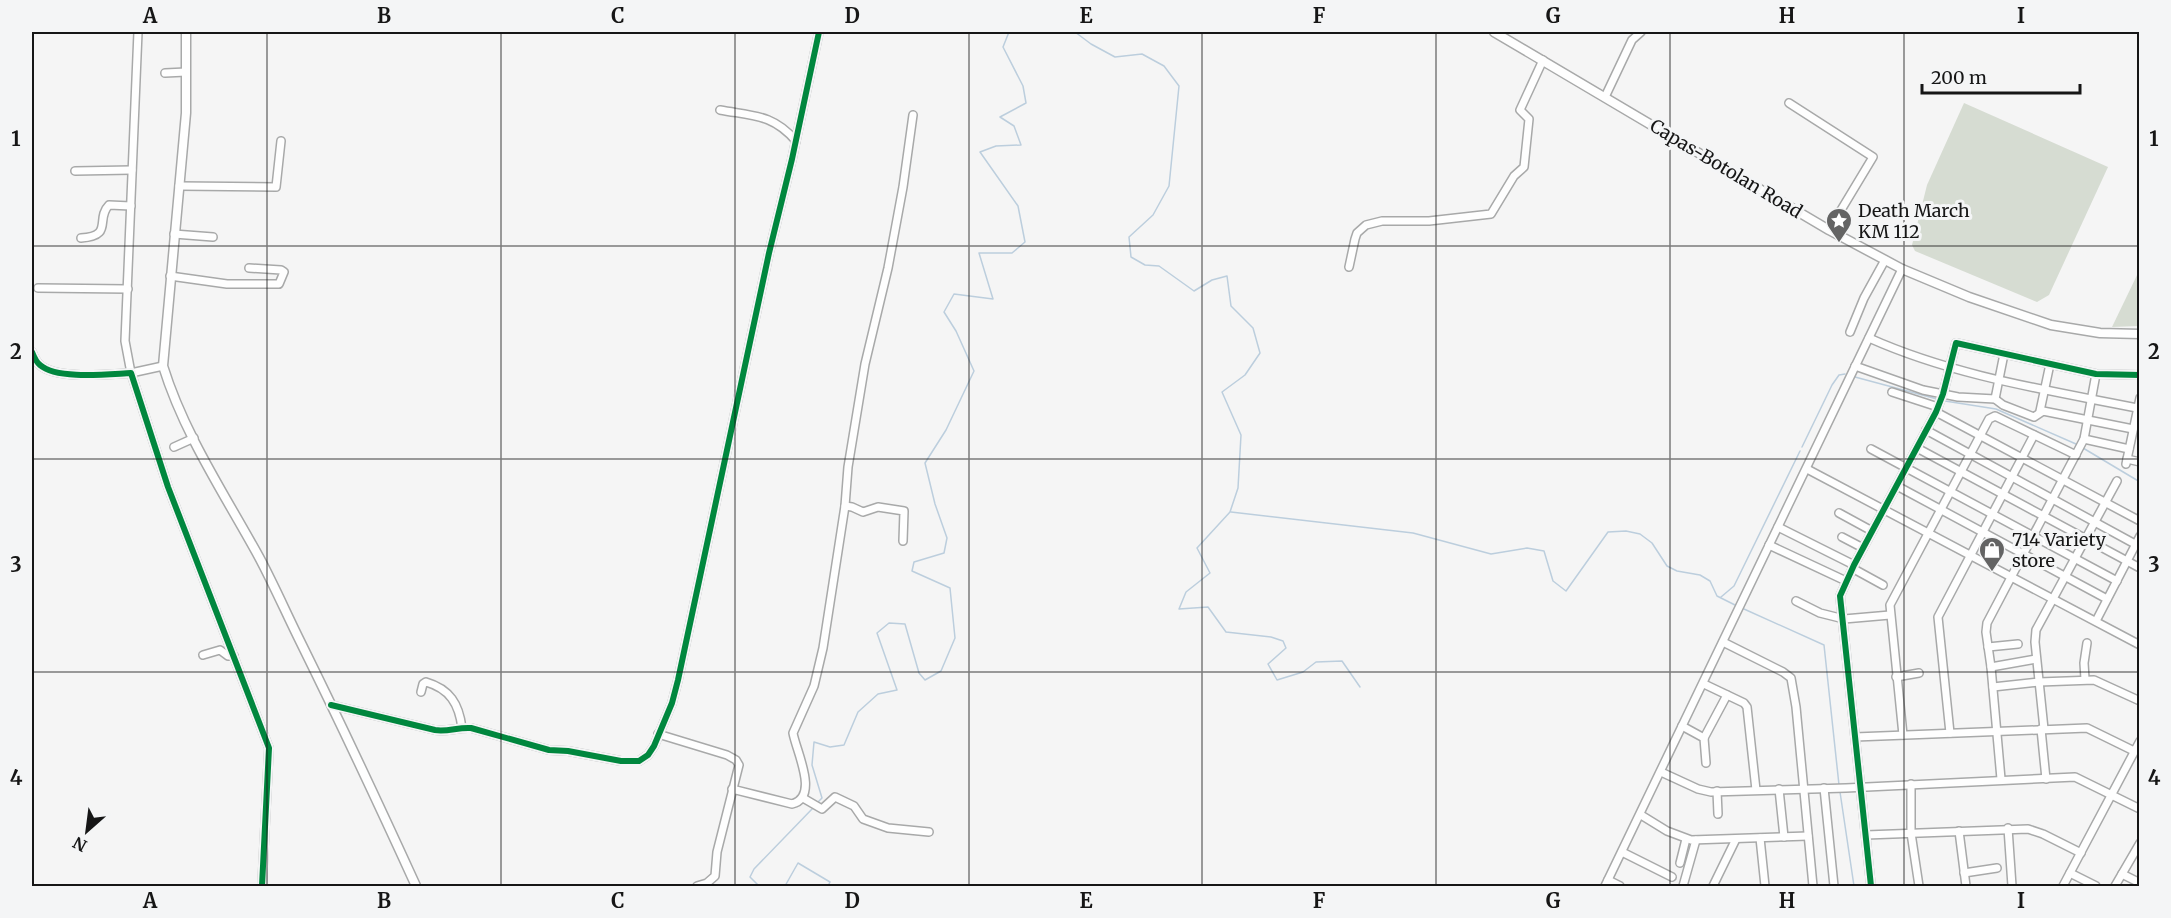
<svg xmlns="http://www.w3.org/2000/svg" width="2171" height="918" font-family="Merriweather,serif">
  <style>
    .green { fill: #d6dcd2 }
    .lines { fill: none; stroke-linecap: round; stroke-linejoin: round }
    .stream { stroke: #bccedd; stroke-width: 1.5 }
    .minor-casing { stroke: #a8a9a9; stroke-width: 10 }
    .major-casing { stroke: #a8a9a9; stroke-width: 11 }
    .minor { stroke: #fefefe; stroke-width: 7 }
    .major { stroke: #fefefe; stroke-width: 8 }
    .cycleway-casing { stroke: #f4f5f6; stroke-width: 10 }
    .cycleway { stroke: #00873e; stroke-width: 6 }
    .grid { fill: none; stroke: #161616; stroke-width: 1.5; stroke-opacity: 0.55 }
    .labels { text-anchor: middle; stroke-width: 6; stroke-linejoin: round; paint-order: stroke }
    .street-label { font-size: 18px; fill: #161616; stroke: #f4f5f6 }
    .poi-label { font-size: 18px; fill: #161616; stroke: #f4f5f6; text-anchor: start }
    .neatline { fill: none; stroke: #161616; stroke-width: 2 }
    .grid-label { font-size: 20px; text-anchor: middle; font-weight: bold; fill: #161616 }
  </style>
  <rect width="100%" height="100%" fill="#f5f5f5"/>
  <!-- green -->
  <g class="green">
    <path d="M 1964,103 L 2108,167 L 2049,295 L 2037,302 L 1915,251 L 1912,245 L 1927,185 Z"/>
    <path d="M 2139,271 L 2139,326 L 2112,327 Z"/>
  </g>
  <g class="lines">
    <!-- stream -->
    <g class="stream">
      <path d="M 1075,32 L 1091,44 L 1115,57 L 1142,54 L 1164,66 L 1179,86 L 1169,186 L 1153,215 L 1129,237 L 1131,257 L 1145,265 L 1159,266 L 1194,291 L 1212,280 L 1227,276 L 1231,306 L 1253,328 L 1260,353 L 1245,375 L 1222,392 L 1241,435 L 1238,488 L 1230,512 L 1197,548 L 1210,573 L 1186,592 L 1179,609 L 1208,607 L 1226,632 L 1271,637 L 1283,641 L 1286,648 L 1268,664 L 1277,680 L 1303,672 L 1316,662 L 1342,661 L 1360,687"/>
      <path d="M 1855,377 L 1937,399"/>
      <path d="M 1945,401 L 1996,409 L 2076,444"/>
      <path d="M 1802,447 L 1832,385 L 1839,375 L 1845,374"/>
      <path d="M 2083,448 L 2140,482"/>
      <path d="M 1231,512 L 1413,533 L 1491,554 L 1527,548 L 1544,551 L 1553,581 L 1566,591 L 1608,532 L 1626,531 L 1640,534 L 1652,543 L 1667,566 L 1677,571 L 1700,575 L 1710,581 L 1717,596 L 1735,605"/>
      <path d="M 1721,597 L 1734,586 L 1800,451"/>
      <path d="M 1744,609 L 1824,645 L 1839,785"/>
      <path d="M 1840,792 L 1854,886"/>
      <path d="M 818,802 L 822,798 L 812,765 L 814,742 L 830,747 L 844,745 L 858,712 L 878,694 L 897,690 L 877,633 L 889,623 L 905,624 L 919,673 L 925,680 L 941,671 L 955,638 L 950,588 L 912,571 L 914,562 L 944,553 L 947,538 L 935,504 L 925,463 L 946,430 L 974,371 L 956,331 L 944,312 L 954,294 L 993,299 L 979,253 L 1012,253 L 1025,242 L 1018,206 L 980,152 L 996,146 L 1021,145 L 1014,126 L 1000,117 L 1026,103 L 1023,86 L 1003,47 L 1009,32"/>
      <path d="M 759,886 L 750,877 L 754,869 L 813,808"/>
      <path d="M 785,886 L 798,863 L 830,882 L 828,886"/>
    </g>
    <defs>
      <g id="minor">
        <path d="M 138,32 L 125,341 L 131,373 L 163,366"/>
        <path d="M 165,73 L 186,72"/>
        <path d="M 1605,97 L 1632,40 L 1641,32"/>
        <path d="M 1789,103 L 1873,157 L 1829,230"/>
        <path d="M 720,110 C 753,116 773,114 796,141"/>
        <path d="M 75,171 L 132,170"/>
        <path d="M 179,186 L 276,187 L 281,141"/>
        <path d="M 174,234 L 213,237"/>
        <path d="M 81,238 C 114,236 95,219 109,205 L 131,206"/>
        <path d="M 1349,267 L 1355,239 L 1357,233 L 1366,225 L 1382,221 L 1429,221 L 1491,214 L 1514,176 L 1524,167 L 1529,119 L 1520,110 L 1543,60"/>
        <path d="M 170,276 L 227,284 L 279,284 L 284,272 L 281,270 L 249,268"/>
        <path d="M 38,288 L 128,289"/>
        <path d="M 1850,332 L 1864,298 L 1885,260"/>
        <path d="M 1869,338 C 1954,376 2047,390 2137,408"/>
        <path d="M 32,352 C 34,357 36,362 40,365 C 57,380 109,374 131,373 L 168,487 L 269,748 L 262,886"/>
        <path d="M 1855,366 L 1923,390 L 1958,397 L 1995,399 L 2003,405 L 2034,417 L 2043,411 L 2133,429"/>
        <path d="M 1892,392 L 1938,407"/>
        <path d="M 1995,399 L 2004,354"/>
        <path d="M 2040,411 L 2050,364"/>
        <path d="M 1936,412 L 2140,521"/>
        <path d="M 1926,430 L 2135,544"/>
        <path d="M 2084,439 L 2129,449"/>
        <path d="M 174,447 L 194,438"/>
        <path d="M 1917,448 L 2140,568"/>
        <path d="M 1871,449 L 2117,581"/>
        <path d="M 2127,459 L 2140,462"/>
        <path d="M 2126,464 L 2140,398"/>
        <path d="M 1807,469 L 2140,645"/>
        <path d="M 1897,486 L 2107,599"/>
        <path d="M 845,506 L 852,507 L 863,512 L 878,507 L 904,511 L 903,541"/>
        <path d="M 1839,513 L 1872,531"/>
        <path d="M 1778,527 L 1854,565"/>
        <path d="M 1842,537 L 1863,548"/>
        <path d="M 1769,545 L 1846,581"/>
        <path d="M 1852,568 L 1883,585"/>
        <path d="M 1796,601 L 1820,613 L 1844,619 L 1890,615"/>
        <path d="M 2096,621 L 2140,536"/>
        <path d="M 1723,642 L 1783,672 L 1791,678 L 1796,707 L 1813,886"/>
        <path d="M 1988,647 L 2018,644"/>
        <path d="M 203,655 L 220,650 L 228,656 L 234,656"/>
        <path d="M 1991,667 L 2036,659"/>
        <path d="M 1896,677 L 1919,673"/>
        <path d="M 2085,679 L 2084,663 L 2087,643"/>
        <path d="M 1704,684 L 1744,703 L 1747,707 L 1756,790"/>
        <path d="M 1993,687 L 2039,682 L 2094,680 L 2140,701"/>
        <path d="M 421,692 L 423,684 L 426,682 C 450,689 459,704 462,728"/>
        <path d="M 331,705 L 435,730 C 448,732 458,727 471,728 L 549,750 L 568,751 L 621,761 L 639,761 L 648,755 L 654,746 L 672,703 L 678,680 L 769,253 L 792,159 L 819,32"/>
        <path d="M 1682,726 L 1704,738 L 1706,763"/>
        <path d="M 2041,729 L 2046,779"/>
        <path d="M 2044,729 L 2035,642 L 2036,630 L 2117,481"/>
        <path d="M 1950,733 L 1938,617 L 2034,435"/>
        <path d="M 658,734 L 727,755 L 736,760 L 739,765 L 717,852 L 715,876 L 707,883 L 697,886"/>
        <path d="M 1903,735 L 1890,605 L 1989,419 L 1995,416 L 2076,455"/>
        <path d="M 1855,737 L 2087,728 L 2134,751"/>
        <path d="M 1704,738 L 1727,695"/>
        <path d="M 1661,772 L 1698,789 L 1711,792 L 1846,788 L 2075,777 L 2140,809"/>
        <path d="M 2001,779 L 1991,667 L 1986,632 L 1987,623 L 2084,439 L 2096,374"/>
        <path d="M 1911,784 L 1911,833 L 1919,886"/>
        <path d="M 1824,788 L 1834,886"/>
        <path d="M 732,789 L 792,804 C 820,797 796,751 793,733 L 814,686 L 823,648 L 845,506 L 848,467 L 865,364 L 888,268 L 903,187 L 913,115"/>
        <path d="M 1779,789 L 1784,837"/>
        <path d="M 1717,791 L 1718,814"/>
        <path d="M 803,798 L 822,809 L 835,797 L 854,806 L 863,819 L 888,828 L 929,832"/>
        <path d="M 1641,815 L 1667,831 L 1691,840 L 1808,836"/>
        <path d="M 2008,828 L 2012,886"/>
        <path d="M 1959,831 L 1966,886"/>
        <path d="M 1866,835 L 2028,829 L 2043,834 L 2081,853"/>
        <path d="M 1760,838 L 1765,886"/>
        <path d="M 1622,852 L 1672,877"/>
        <path d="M 1680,863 L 1686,839"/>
        <path d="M 1964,873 L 1997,868"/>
        <path d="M 2070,873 L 2096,886"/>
        <path d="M 2122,874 L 2140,883"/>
        <path d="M 1608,880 L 1620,886"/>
        <path d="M 1605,886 L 1902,269"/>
        <path d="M 1683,886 L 1696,840"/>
        <path d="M 1713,886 L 1736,839"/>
        <path d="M 1871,886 L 1840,596 L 1854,565 L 1936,412 L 1943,394 L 1956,343 L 2096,374 L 2140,375"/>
        <path d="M 2063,886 L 2140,741"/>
        <path d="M 2115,886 L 2140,843"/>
      </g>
      <g id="major">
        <path d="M 186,32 L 186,113 L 163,366 C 184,434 225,495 259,557 C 274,585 287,615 301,643 C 341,724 379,805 416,886"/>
        <path d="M 1494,32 L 1829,230 L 1902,269 L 1969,297 L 2051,325 L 2100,333 L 2140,334"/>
      </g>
    </defs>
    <!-- minor casing -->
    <use href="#minor" class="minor-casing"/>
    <!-- major casing -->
    <use href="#major" class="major-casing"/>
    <!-- minor -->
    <use href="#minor" class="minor"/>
    <!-- major -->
    <use href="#major" class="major"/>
    <defs>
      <g id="cycleway">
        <path d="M 32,352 C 34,357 36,362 40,365 C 57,380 109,374 131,373 L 168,487 L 269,748 L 262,886"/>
        <path d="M 331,705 L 435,730 C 448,732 458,727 471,728 L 549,750 L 568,751 L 621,761 L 639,761 L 648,755 L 654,746 L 672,703 L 678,680 L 769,253 L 792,159 L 819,32"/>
        <path d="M 1871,886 L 1840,596 L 1854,565 L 1936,412 L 1943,394 L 1956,343 L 2096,374 L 2140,375"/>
      </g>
    </defs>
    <!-- cycleway casing -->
    <use href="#cycleway" class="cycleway-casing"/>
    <!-- cycleway -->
    <use href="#cycleway" class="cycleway"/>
  </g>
  <!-- grid -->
  <path class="grid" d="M 267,32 L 267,886M 501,32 L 501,886M 735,32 L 735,886M 969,32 L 969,886M 1202,32 L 1202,886M 1436,32 L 1436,886M 1670,32 L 1670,886M 1904,32 L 1904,886M 32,246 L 2140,246M 32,459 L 2140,459M 32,672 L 2140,672"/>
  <!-- icons -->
  <defs>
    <symbol id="sight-pin" viewBox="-11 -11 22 30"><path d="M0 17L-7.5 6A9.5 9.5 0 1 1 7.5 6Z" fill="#646464" stroke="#f4f5f6"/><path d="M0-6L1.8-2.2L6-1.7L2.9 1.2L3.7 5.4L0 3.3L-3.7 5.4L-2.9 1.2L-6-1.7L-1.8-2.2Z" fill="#fff"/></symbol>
    <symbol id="shop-pin" viewBox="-11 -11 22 30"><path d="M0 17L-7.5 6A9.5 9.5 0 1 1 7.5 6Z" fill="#646464" stroke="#f4f5f6"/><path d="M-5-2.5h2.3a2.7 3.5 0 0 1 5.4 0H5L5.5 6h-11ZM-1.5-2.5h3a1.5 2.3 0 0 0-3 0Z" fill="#fff"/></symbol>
  </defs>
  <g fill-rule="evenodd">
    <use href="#sight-pin" x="1824" y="206" width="30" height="40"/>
    <use href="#shop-pin" x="1977" y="535" width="30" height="40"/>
  </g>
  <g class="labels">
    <!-- street labels -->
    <g class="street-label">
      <text transform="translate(1726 169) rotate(31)" y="6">Capas-Botolan Road</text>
    </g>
    <!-- poi labels -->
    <g class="poi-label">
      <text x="1858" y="217">Death March<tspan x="1858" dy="21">KM 112</tspan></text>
      <text x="2012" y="546">714 Variety<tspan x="2012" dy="21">store</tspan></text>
    </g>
  </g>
  <!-- border -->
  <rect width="2171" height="918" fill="none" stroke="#f4f5f6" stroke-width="66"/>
  <!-- north arrow -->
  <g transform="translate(87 831) rotate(208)" stroke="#f4f5f6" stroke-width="4.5" paint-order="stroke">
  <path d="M0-4.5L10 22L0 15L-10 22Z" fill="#161616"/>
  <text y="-9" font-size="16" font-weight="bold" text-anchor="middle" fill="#161616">N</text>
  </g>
  <!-- scale -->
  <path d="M1922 84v9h158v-9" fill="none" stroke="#161616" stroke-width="3"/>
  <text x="1931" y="84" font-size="18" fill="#161616" stroke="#f4f5f6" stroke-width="4.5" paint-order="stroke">200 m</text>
  <rect x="33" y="33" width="2105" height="852" class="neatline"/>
  <g class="grid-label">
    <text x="150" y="23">A</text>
    <text x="384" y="23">B</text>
    <text x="618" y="23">C</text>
    <text x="852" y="23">D</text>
    <text x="1086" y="23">E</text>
    <text x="1319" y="23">F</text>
    <text x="1553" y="23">G</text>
    <text x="1787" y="23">H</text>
    <text x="2021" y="23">I</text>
    <text x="16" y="146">1</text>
    <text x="2154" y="146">1</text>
    <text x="16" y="359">2</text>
    <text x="2154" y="359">2</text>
    <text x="16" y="572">3</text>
    <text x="2154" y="572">3</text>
    <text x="16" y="785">4</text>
    <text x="2154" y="785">4</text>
    <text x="150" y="908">A</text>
    <text x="384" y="908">B</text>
    <text x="618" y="908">C</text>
    <text x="852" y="908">D</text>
    <text x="1086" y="908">E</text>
    <text x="1319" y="908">F</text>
    <text x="1553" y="908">G</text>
    <text x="1787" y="908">H</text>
    <text x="2021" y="908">I</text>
  </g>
</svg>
